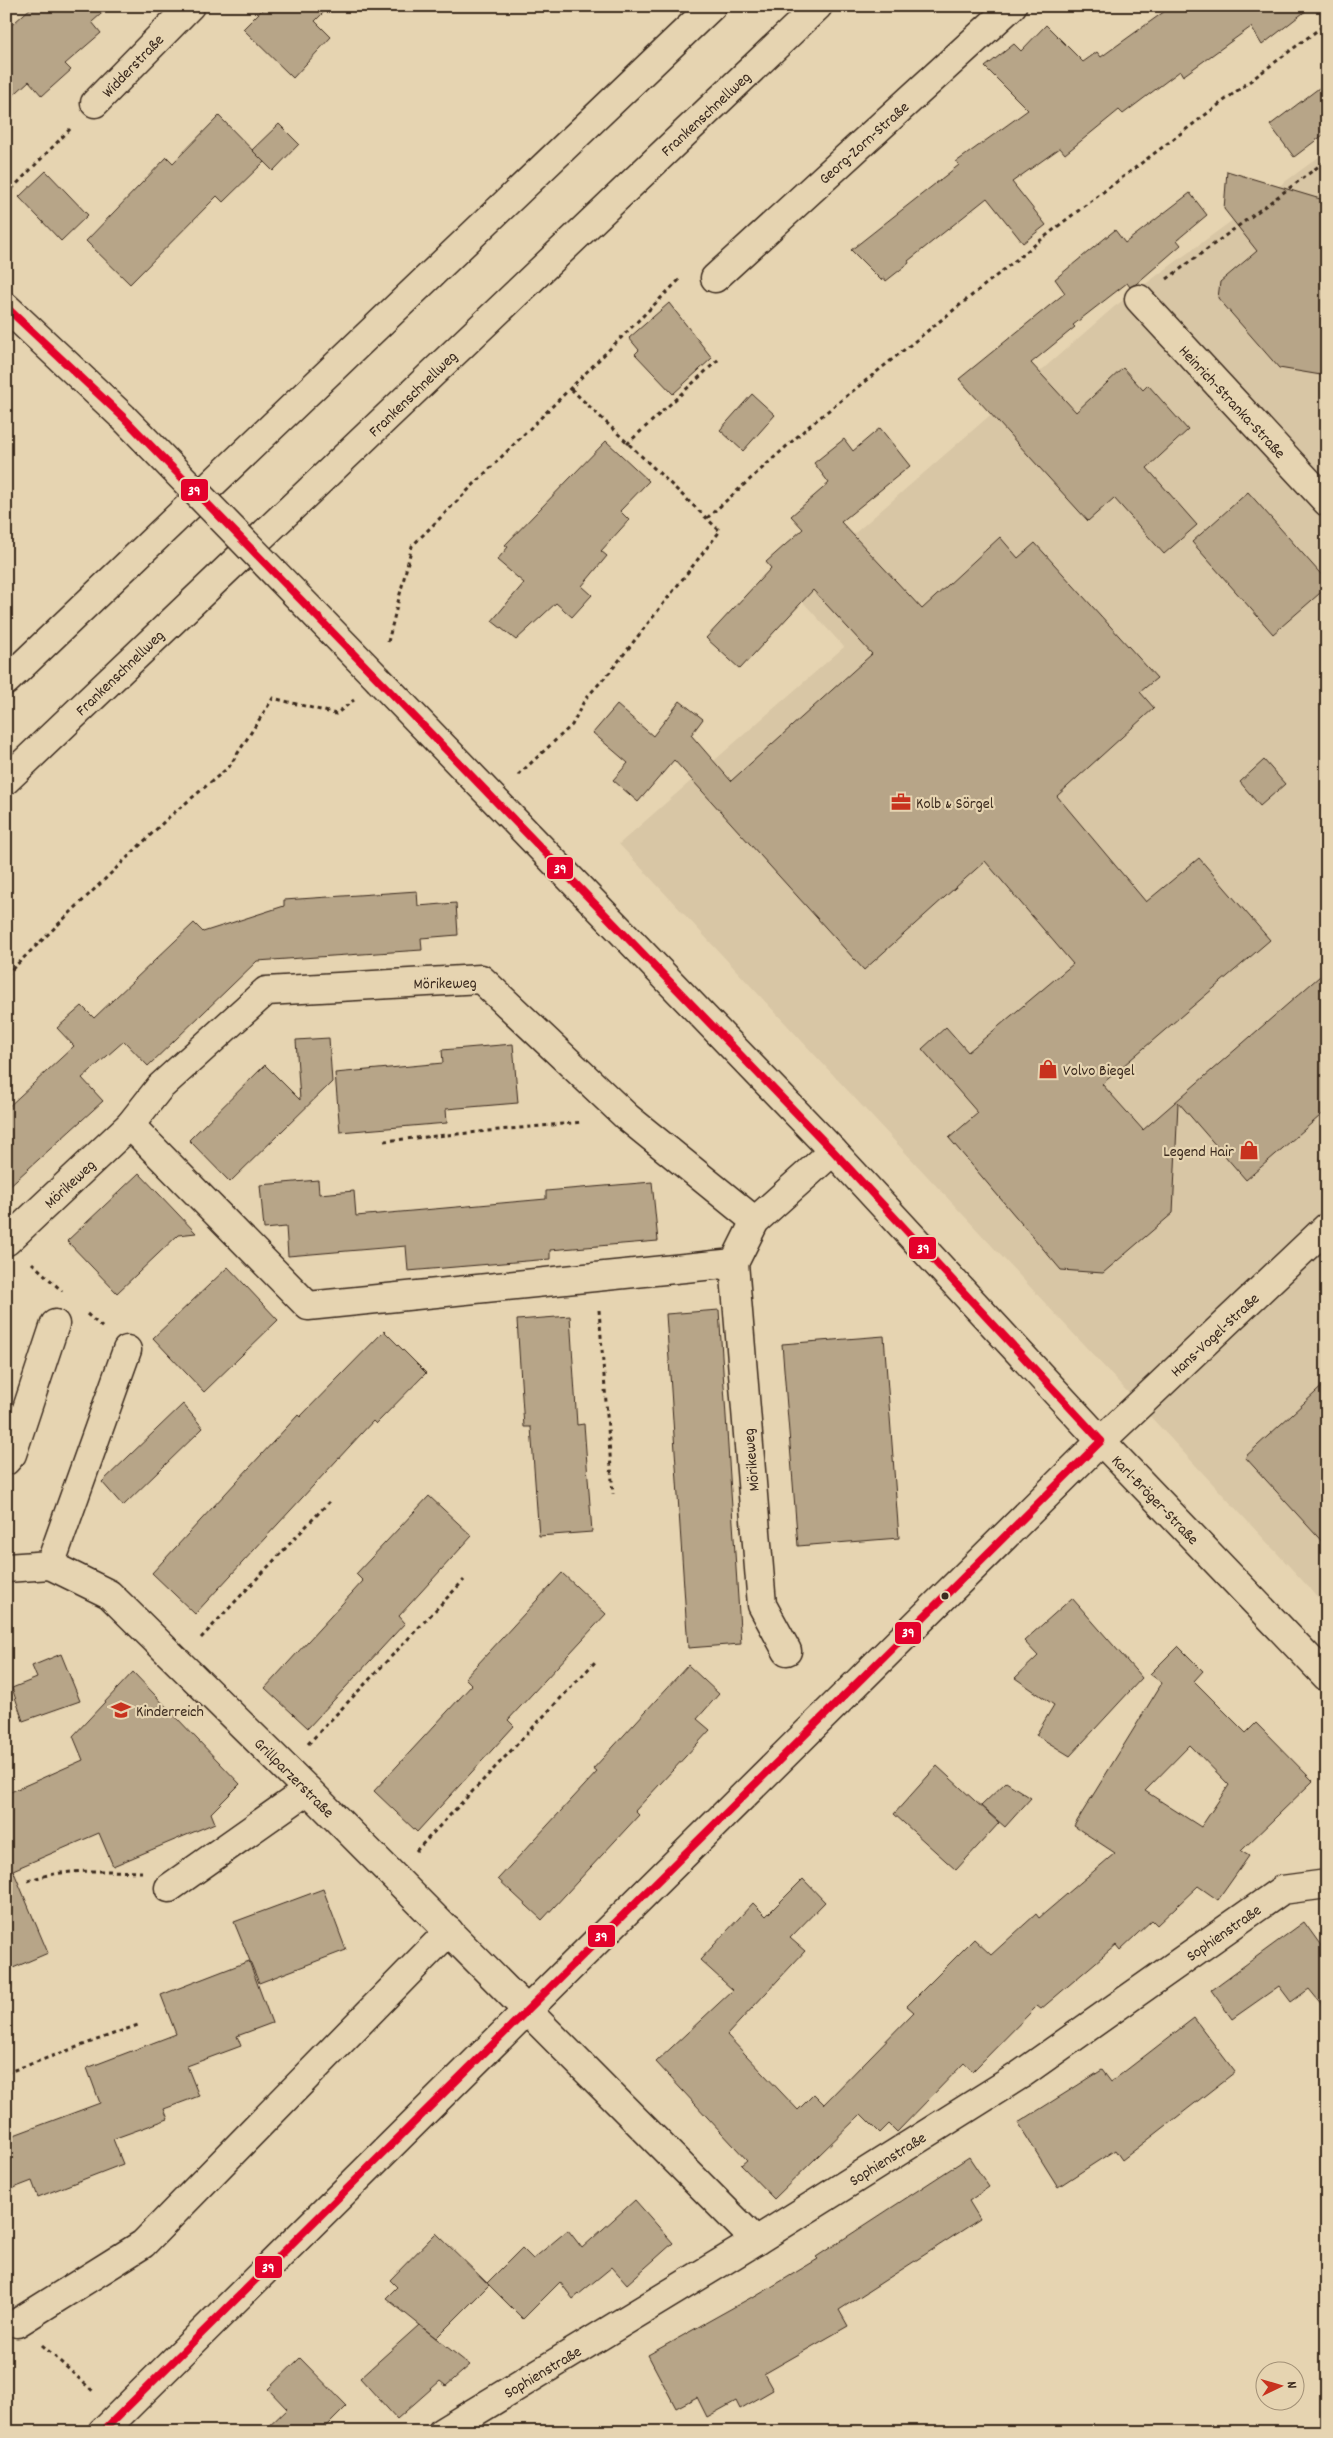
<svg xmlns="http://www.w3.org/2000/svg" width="1333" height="2438" font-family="Dekko,sans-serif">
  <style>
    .built { fill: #d8c6a5 }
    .building { fill: #b7a588; stroke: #3b2a1e; fill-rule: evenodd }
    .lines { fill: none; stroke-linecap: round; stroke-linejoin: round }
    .minor-casing { stroke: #3b2a1e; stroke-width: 31 }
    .major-casing { stroke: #3b2a1e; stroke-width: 31 }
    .highway-casing { stroke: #3b2a1e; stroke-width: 31 }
    .path { stroke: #3b2a1e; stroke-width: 3; stroke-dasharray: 4 4; stroke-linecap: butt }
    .minor { stroke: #e6d4b1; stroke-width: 28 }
    .major { stroke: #e6d4b1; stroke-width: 28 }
    .highway { stroke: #e6d4b1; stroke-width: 28 }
    .minor-bridge-casing { stroke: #3b2a1e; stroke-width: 31; stroke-linecap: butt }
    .minor-bridge { stroke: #e6d4b1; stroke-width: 28 }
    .bus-1-casing { stroke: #e6d4b1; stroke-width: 11 }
    .bus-1 { stroke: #e4002b; stroke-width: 8 }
    .bus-dot { fill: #3b2a1e; stroke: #e6d4b1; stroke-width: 2 }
    .labels { text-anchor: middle; stroke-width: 4.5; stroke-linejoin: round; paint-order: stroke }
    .street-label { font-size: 16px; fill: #3b2a1e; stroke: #e6d4b1 }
    .poi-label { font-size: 16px; fill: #3b2a1e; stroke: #e6d4b1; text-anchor: start }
    .line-badge { stroke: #e6d4b1; stroke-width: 2 }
    .badge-label { font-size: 14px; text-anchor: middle; font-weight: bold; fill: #fff }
  </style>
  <rect width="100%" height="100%" fill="#e6d4b1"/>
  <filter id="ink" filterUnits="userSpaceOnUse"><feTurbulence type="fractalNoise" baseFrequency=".02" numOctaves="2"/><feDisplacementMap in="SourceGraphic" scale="10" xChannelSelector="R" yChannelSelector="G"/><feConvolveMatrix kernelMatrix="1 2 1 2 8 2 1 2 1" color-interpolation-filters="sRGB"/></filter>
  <g filter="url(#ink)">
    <!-- built -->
    <path class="built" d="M 1327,151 L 1327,1607 L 619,844 L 844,647 L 791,589 L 1114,307 Z"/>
    <!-- building -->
    <g class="building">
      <path d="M 33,6 L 110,6 L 92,22 L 101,33 L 65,64 L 71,70 L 42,96 L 29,81 L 6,102 L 6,30 Z"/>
      <path d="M 266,6 L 330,6 L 315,21 L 331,37 L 293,78 L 243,29 Z"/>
      <path d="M 1172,6 L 1312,6 L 1262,45 L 1251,27 L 1183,76 L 1180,71 L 1123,114 L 1119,110 L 1065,154 L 1060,148 L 1012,182 L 1046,225 L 1023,243 L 987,198 L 908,261 L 909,263 L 886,281 L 884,278 L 881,280 L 851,250 L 959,165 L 956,162 L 1028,110 L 985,67 L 1014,44 L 1021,51 L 1046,25 L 1083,62 L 1097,52 L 1101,57 Z"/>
      <path d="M 1327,82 L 1327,132 L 1294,157 L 1270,125 Z"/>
      <path d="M 219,116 L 264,162 L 223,202 L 217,196 L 130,284 L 86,241 L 167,157 L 173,163 Z"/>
      <path d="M 279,124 L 299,144 L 273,171 L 252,150 Z"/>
      <path d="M 46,171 L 88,215 L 61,241 L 19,197 Z"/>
      <path d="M 1227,171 L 1327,201 L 1327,376 L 1279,368 L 1218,298 L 1220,282 L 1257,251 L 1224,209 Z"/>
      <path d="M 1190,193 L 1207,215 L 1177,240 L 1181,245 L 1136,284 L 1130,287 L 1127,283 L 1073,325 L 1075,327 L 1031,363 L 1076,412 L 1123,368 L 1143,390 L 1148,385 L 1188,430 L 1147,468 L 1197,525 L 1164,554 L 1114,498 L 1088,521 L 959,379 L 1065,293 L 1055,279 L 1115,230 L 1125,243 Z"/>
      <path d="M 669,303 L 712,358 L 673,394 L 635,354 L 639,350 L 629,338 Z"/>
      <path d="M 752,394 L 775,415 L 743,451 L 720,430 Z"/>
      <path d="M 880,428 L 910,466 L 841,522 L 922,609 L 1000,537 L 1018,558 L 1035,543 L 1157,678 L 1140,692 L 1154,708 L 1057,796 L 1146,902 L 1199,858 L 1270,940 L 1102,1084 L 1143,1130 L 1327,970 L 1327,1110 L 1246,1180 L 1178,1102 L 1173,1213 L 1103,1273 L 1061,1270 L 949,1138 L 978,1113 L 922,1049 L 946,1027 L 968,1052 L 1073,964 L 985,861 L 864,970 L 674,760 L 638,802 L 613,780 L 628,763 L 593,733 L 617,705 L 653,736 L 680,701 L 703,719 L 691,735 L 731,781 L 872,654 L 813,590 L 740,669 L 706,638 L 771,568 L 766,562 L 803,529 L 791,516 L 829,483 L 814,463 L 844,439 L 853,451 Z"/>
      <path d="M 606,441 L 649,481 L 620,511 L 629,520 L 601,551 L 607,556 L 582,586 L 592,595 L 572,617 L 556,603 L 516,640 L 492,621 L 524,583 L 497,560 L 508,547 L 505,545 Z"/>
      <path d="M 1248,492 L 1327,581 L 1327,587 L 1273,634 L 1192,542 Z"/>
      <path d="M 1264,760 L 1285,784 L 1260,806 L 1240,782 Z"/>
      <path d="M 417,891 L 418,906 L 456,903 L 458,935 L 421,938 L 422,950 L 257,961 L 148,1066 L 124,1041 L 82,1078 L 103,1101 L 6,1189 L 6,1109 L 74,1046 L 57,1028 L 82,1006 L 94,1018 L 194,923 L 203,932 L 284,906 L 284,900 Z"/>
      <path d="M 329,1038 L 332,1082 L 230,1182 L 189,1140 L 265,1065 L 300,1100 L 296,1040 Z"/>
      <path d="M 513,1044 L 518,1103 L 446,1109 L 447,1123 L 340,1132 L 335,1073 L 443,1063 L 442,1050 Z"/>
      <path d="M 139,1173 L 196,1233 L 178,1235 L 117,1293 L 67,1241 Z"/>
      <path d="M 318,1180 L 319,1194 L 354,1191 L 356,1216 L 546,1199 L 546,1191 L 652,1182 L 658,1241 L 550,1250 L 550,1259 L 408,1271 L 406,1246 L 288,1256 L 286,1227 L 264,1229 L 260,1185 Z"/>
      <path d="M 228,1267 L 278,1320 L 204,1392 L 153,1338 Z"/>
      <path d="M 719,1310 L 741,1644 L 688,1648 L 666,1314 Z"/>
      <path d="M 570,1316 L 577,1425 L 584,1424 L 592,1532 L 539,1536 L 531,1427 L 524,1427 L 517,1320 Z"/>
      <path d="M 384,1331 L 426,1373 L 376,1424 L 373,1421 L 195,1614 L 152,1573 L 298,1415 L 300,1417 Z"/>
      <path d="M 884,1336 L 899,1538 L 798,1546 L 782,1344 Z"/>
      <path d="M 1327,1382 L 1327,1547 L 1245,1457 Z"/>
      <path d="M 183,1404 L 203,1428 L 123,1506 L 102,1482 Z"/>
      <path d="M 429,1496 L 472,1536 L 399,1616 L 405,1623 L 308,1728 L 265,1688 L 363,1581 L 356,1574 Z"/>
      <path d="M 562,1573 L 606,1614 L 508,1720 L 514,1726 L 417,1832 L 374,1791 L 472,1685 L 465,1678 Z"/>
      <path d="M 1072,1598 L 1142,1678 L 1070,1756 L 1036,1735 L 1054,1705 L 1015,1678 L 1038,1656 L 1024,1641 Z"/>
      <path d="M 1178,1646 L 1203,1671 L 1194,1681 L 1246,1733 L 1256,1723 L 1313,1781 L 1241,1851 L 1249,1856 L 1218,1900 L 1198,1886 L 1157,1925 L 1152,1920 L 1120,1950 L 1116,1945 L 1041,2009 L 1037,2006 L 973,2071 L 964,2063 L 897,2132 L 889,2124 L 880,2133 L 861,2114 L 774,2199 L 741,2165 L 747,2160 L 656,2062 L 733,1990 L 700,1960 L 753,1903 L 766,1916 L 803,1879 L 825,1902 L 790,1938 L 805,1951 L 727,2035 L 798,2110 L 814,2094 L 824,2104 L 914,2012 L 907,2006 L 974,1939 L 991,1955 L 1036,1914 L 1039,1918 L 1115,1853 L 1074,1826 L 1162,1683 L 1150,1674 ZM 1190,1745 L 1229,1785 L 1201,1827 L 1145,1791 Z"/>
      <path d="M 61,1654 L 80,1701 L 23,1721 L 12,1688 L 37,1678 L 32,1666 Z"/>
      <path d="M 688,1665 L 719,1694 L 697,1719 L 710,1730 L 635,1811 L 639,1815 L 542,1920 L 498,1879 L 597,1772 L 593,1769 Z"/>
      <path d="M 133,1672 L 240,1784 L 211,1813 L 215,1823 L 113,1866 L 99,1833 L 13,1870 L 48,1953 L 6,1971 L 6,1794 L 83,1760 L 73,1736 Z"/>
      <path d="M 937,1766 L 999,1823 L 956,1870 L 894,1814 Z"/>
      <path d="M 1006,1782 L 1031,1798 L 1005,1827 L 981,1806 Z"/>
      <path d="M 323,1889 L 346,1950 L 259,1983 L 234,1922 Z"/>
      <path d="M 1304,1922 L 1327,1954 L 1327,2011 L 1309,1989 L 1291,2002 L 1279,1986 L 1232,2019 L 1211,1990 Z"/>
      <path d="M 249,1961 L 272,2023 L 237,2036 L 241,2046 L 187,2066 L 199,2096 L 164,2109 L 168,2119 L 113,2139 L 123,2164 L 38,2197 L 32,2181 L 6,2191 L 6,2138 L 100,2103 L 87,2068 L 176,2034 L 161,1995 Z"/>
      <path d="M 1194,2018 L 1235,2072 L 1122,2160 L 1115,2150 L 1058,2187 L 1018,2123 L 1102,2070 L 1111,2082 Z"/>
      <path d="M 969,2157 L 989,2187 L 969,2201 L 980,2219 L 839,2310 L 848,2326 L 764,2374 L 773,2390 L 740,2409 L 736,2401 L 707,2417 L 697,2397 L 676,2408 L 648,2355 L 752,2297 L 753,2298 L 818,2259 L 816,2257 Z"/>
      <path d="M 635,2200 L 673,2243 L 627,2284 L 612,2267 L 573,2299 L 560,2282 L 523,2319 L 487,2283 L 522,2248 L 533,2259 L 568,2230 L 582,2248 Z"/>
      <path d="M 436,2233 L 489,2285 L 436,2338 L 386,2298 L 397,2287 L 390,2280 Z"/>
      <path d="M 419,2325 L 470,2365 L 446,2386 L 440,2381 L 397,2419 L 360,2378 Z"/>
      <path d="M 300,2358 L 347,2406 L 321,2432 L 263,2432 L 287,2409 L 268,2389 Z"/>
    </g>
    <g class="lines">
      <defs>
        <g id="minor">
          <path d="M 95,103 L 190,6"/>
          <path d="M 715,278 L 1012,6"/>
          <path d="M 1139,299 L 1327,502"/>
          <path d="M 6,307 L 123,417"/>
          <path d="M 379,680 L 833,1151 L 1101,1441 L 1327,1677"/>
          <path d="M 130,1125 L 308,1306 L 734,1263"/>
          <path d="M 7,1241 L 130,1125 L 160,1087 L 266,991 L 481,979 L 627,1117 L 755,1221"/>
          <path d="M 6,1461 L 12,1454 L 55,1324"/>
          <path d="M 50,1565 L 109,1594 L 308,1790 L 756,2241"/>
          <path d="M 50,1565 L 127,1350"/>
          <path d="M 6,1568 L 50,1565"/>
          <path d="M 787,1651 L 762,1605 L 734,1263 L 755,1221 L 833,1151"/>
          <path d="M 169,1888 L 308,1790"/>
          <path d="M 17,2323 L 143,2244 L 449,1931"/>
          <path d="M 442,2432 L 756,2241 L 1020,2075 L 1282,1890 L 1327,1884"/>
        </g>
        <path id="major" d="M 102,2432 L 1101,1441 L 1327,1227"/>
        <g id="highway">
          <path d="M 6,681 L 712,6"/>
          <path d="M 6,780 L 818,6"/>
        </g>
      </defs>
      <!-- minor casing -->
      <use href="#minor" class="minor-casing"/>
      <!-- major casing -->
      <use href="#major" class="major-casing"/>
      <!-- highway casing -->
      <use href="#highway" class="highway-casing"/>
      <!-- path -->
      <g class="path">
        <path d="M 6,195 L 72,127"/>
        <path d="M 1167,279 L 1327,160"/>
        <path d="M 627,444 L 720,358"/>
        <path d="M 707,518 L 808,427 L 1062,223 L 1327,23"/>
        <path d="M 388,642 L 412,546 L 681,278"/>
        <path d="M 518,775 L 572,725 L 585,699 L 610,672 L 720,531 L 570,388"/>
        <path d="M 6,975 L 169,817 L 229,767 L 273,698 L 336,714 L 354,700"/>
        <path d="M 384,1141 L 583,1122"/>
        <path d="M 32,1263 L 62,1291"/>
        <path d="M 599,1310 L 613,1494"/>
        <path d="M 87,1314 L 103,1328"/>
        <path d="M 201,1638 L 329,1502"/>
        <path d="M 308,1744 L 464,1580"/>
        <path d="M 416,1851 L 595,1662"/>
        <path d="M 28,1881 C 60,1868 108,1871 142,1872"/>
        <path d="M 6,2073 L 138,2025"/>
        <path d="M 42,2345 L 95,2393"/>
      </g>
      <!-- minor -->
      <use href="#minor" class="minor"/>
      <!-- major -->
      <use href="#major" class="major"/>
      <!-- highway -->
      <use href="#highway" class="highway"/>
      <defs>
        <path id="minor-bridge" d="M 123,417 L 379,680"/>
      </defs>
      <!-- minor-bridge casing -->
      <use href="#minor-bridge" class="minor-bridge-casing"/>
      <!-- minor-bridge -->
      <use href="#minor-bridge" class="minor-bridge"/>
      <defs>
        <g id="bus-1">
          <path d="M 6,307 L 123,417 L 405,707 L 833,1151 L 1101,1441"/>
          <path d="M 102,2432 L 1101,1441"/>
        </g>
      </defs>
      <!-- bus-1 casing -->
      <use href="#bus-1" class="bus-1-casing"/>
      <!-- bus-1 -->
      <use href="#bus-1" class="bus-1"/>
    </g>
  </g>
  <!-- icons -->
  <defs>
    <symbol id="office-bare" viewBox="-9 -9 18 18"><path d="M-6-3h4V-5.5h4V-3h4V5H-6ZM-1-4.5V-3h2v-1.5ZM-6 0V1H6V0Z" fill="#c8321e" stroke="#e6d4b1" stroke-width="2.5" paint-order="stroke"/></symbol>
    <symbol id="shop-bare" viewBox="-9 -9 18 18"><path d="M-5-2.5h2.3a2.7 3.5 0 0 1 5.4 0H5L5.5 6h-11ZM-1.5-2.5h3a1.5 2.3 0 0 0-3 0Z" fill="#c8321e" stroke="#e6d4b1" stroke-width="2.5" paint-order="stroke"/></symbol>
    <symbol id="school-bare" viewBox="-9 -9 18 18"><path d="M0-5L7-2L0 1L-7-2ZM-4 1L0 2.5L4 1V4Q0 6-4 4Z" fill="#c8321e" stroke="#e6d4b1" stroke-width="2.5" paint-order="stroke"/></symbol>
  </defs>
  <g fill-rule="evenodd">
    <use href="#office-bare" x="887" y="788" width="28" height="28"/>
    <use href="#shop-bare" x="1034" y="1055" width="28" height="28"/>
    <use href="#shop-bare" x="1235" y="1136" width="28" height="28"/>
    <use href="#school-bare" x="107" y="1696" width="28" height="28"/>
  </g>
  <!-- markers -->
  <circle class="bus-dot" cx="945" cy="1596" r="4.5"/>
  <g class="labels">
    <!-- street labels -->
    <g class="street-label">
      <text transform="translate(132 65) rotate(-46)" y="6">Widderstraße</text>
      <text transform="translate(705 113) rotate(-43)" y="6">Frankenschnellweg</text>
      <text transform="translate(863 142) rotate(-42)" y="6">Georg-Zorn-Straße</text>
      <text transform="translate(412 393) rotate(-44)" y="6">Frankenschnellweg</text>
      <text transform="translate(1233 401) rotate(47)" y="6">Heinrich-Stranka-Straße</text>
      <text transform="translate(119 672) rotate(-44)" y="6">Frankenschnellweg</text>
      <text transform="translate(445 982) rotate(-1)" y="6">Mörikeweg</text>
      <text transform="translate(69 1183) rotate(-43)" y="6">Mörikeweg</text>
      <text transform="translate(1214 1334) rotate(-43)" y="6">Hans-Vogel-Straße</text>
      <text transform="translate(750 1460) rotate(-95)" y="6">Mörikeweg</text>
      <text transform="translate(1156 1499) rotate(46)" y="6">Karl-Bröger-Straße</text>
      <text transform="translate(295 1777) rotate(45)" y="6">Grillparzerstraße</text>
      <text transform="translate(1223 1932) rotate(-35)" y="6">Sophienstraße</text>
      <text transform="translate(887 2158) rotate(-32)" y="6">Sophienstraße</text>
      <text transform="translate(542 2371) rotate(-31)" y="6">Sophienstraße</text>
    </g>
    <!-- poi labels -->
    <g class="poi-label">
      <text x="916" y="808">Kolb &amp; Sörgel</text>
      <text x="1063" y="1075">Volvo Biegel</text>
      <text x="1234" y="1156" text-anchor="end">Legend Hair</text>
      <text x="136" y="1716">Kinderreich</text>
    </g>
  </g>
  <g class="line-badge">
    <rect x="180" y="478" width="29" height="24" rx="5" fill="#e4002b"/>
    <rect x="546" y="856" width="28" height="24" rx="5" fill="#e4002b"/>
    <rect x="908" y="1236" width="29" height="24" rx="5" fill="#e4002b"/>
    <rect x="894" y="1621" width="28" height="24" rx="5" fill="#e4002b"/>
    <rect x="587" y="1924" width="29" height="24" rx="5" fill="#e4002b"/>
    <rect x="254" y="2255" width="29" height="24" rx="5" fill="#e4002b"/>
  </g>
  <g class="badge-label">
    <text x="194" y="495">39</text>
    <text x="560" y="873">39</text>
    <text x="923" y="1253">39</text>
    <text x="908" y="1637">39</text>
    <text x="601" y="1941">39</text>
    <text x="268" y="2272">39</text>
  </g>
  <!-- margin -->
  <rect width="1333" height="2438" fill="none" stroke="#e6d4b1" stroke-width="25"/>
  <rect x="12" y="12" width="1308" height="2413" fill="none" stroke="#3b2a1e" stroke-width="2" filter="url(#ink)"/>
  <!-- north arrow -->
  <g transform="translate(1280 2386) rotate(85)"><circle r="24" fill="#e6d4b1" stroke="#a29076"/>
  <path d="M0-4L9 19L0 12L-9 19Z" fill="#c8321e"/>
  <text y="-8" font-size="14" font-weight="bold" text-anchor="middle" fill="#3b2a1e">N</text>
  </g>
</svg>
